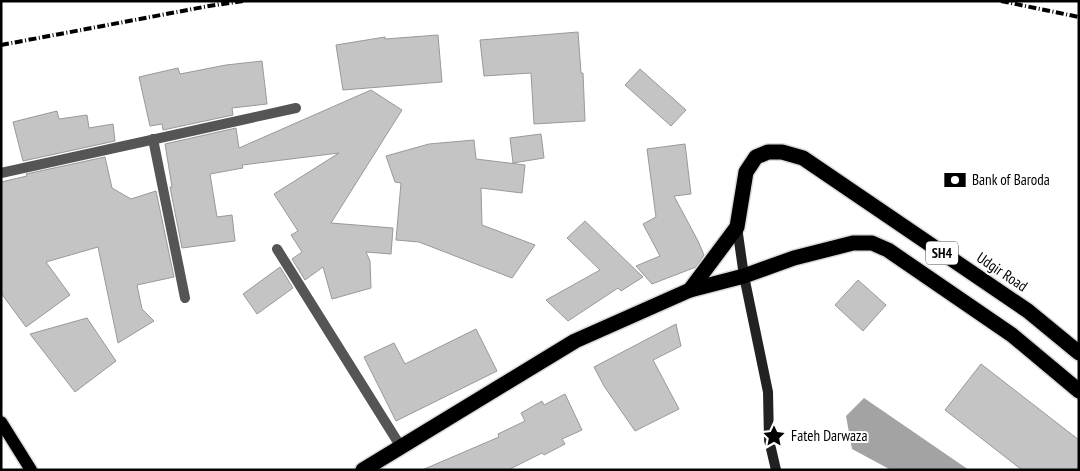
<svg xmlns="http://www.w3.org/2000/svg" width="1080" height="471" font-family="'PT Sans Narrow',sans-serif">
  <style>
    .water { fill: #a3a3a3 }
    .building { fill: #c4c4c4; stroke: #999 }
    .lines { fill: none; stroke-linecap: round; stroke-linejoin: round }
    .primary-casing { stroke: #dbdbdb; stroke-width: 15 }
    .highway-casing { stroke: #dbdbdb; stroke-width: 18 }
    .street { stroke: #555; stroke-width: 10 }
    .secondary { stroke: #222; stroke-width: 10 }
    .primary { stroke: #000; stroke-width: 12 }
    .highway { stroke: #000; stroke-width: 15 }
    .rail { stroke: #000; stroke-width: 4; stroke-dasharray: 8 2.5 1 2.5; stroke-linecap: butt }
    .labels { text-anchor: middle; stroke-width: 4; stroke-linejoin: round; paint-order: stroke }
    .shield { fill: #fff; stroke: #4c4c4c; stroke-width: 1 }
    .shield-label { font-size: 14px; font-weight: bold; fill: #000 }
    .poi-label { font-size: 15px; fill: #000; stroke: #fff; text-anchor: start }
    .street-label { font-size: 15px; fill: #000; stroke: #fff }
  </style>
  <rect width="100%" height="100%" fill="#fff"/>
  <!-- water -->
  <path class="water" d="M 864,398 L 969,470 L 891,470 L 852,449 L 846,416 Z"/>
  <!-- building -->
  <g class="building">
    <path d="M 578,32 L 581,73 L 583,73 L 585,121 L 534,124 L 531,73 L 484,76 L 480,40 Z"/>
    <path d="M 438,35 L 442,82 L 343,90 L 336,45 L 385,37 L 385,39 Z"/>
    <path d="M 262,61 L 267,104 L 232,108 L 233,115 L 163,130 L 162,124 L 150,126 L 139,77 L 178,68 L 180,74 L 226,65 Z"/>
    <path d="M 640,69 L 686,110 L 671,126 L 625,85 Z"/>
    <path d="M 371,90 L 402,110 L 331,223 L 393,228 L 391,254 L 366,252 L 370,261 L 371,288 L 332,299 L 323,267 L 305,280 L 292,259 L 302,252 L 291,235 L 298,231 L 274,194 L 339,153 L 242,165 L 243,168 L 210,174 L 217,217 L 232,215 L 235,241 L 182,248 L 170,187 L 172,187 L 165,144 L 236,128 L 239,148 Z"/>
    <path d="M 57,111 L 59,119 L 87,115 L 89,128 L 113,124 L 115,141 L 23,161 L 13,122 Z"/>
    <path d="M 541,134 L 544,158 L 513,163 L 510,138 Z"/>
    <path d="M 474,140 L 476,159 L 525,165 L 522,193 L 481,188 L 482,225 L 535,245 L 512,278 L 419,242 L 396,240 L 401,183 L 395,182 L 386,156 L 429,144 Z"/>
    <path d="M 685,144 L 691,194 L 674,196 L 698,241 L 704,255 L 696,267 L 652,284 L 636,266 L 660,256 L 643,224 L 656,217 L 647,149 Z"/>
    <path d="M 105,157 L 112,188 L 131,199 L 156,191 L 174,277 L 137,285 L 142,309 L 154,321 L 118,343 L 98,247 L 46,262 L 70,295 L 26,327 L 1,293 L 1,182 L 27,176 L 26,174 Z"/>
    <path d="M 585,221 L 643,277 L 621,291 L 618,288 L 568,321 L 546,300 L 600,270 L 567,238 Z"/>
    <path d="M 280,267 L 293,288 L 257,314 L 243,294 Z"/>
    <path d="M 858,280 L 886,305 L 863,331 L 835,305 Z"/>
    <path d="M 87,318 L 116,361 L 75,392 L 30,334 Z"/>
    <path d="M 676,324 L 681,346 L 653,360 L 679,409 L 635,431 L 604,386 L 594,367 Z"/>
    <path d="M 476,329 L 497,371 L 396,421 L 364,357 L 394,343 L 405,364 Z"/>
    <path d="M 981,364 L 1079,440 L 1079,470 L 1022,470 L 945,410 Z"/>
    <path d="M 565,394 L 582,430 L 562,439 L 565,444 L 544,455 L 542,453 L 508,470 L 422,470 L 499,437 L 498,434 L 525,421 L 521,413 L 542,401 L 544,405 Z"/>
  </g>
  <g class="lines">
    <defs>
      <path id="primary" d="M 1,422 L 31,470"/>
      <g id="highway">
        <path d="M 690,290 L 737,227 L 746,172 L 756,157 L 768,152 L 782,152 L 803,158 L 1028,311 L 1079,353"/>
        <path d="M 363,470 L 575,341 L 690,290 L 744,276 L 794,258 L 853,243 L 872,243 L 888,250 L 1012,335 L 1079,391"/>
      </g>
    </defs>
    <!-- primary casing -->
    <use href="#primary" class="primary-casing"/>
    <!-- highway casing -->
    <use href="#highway" class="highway-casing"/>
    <!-- street -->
    <g class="street">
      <path d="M 153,139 L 185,298"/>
      <path d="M 1,173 L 296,108"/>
      <path d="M 277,249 L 401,447"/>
    </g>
    <!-- secondary -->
    <path class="secondary" d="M 737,227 L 744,276 L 768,392 L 769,440 L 776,470"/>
    <!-- primary -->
    <use href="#primary" class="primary"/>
    <!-- highway -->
    <use href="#highway" class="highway"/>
    <!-- rail -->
    <g class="rail">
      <path d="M 1001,1 L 1079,17"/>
      <path d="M 1,45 L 209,6 L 243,1"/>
    </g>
  </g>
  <!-- icons -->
  <defs>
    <symbol id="bank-bare" viewBox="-9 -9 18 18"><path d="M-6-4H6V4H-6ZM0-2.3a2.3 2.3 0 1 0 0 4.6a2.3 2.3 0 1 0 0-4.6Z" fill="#000" stroke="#fff" stroke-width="2.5" paint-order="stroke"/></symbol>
    <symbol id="sight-bare" viewBox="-9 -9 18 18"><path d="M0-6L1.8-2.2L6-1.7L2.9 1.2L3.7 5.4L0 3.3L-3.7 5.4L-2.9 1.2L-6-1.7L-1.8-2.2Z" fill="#000" stroke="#fff" stroke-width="2.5" paint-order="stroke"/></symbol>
  </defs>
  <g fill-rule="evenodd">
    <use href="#bank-bare" x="939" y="164" width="32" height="32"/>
    <use href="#sight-bare" x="758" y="420" width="32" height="32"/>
  </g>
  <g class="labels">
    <!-- shield labels -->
    <rect class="shield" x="926" y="241.5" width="32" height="23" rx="4"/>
    <g class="shield-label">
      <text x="942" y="258">SH4</text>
    </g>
    <!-- poi labels -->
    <g class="poi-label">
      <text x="972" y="185">Bank of Baroda</text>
      <text x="791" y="441">Fateh Darwaza</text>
    </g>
    <!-- street labels -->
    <g class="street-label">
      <text transform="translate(1002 272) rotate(34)" y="5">Udgir Road</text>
    </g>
  </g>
  <!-- border -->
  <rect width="1080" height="471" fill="none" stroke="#000000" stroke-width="5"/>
</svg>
